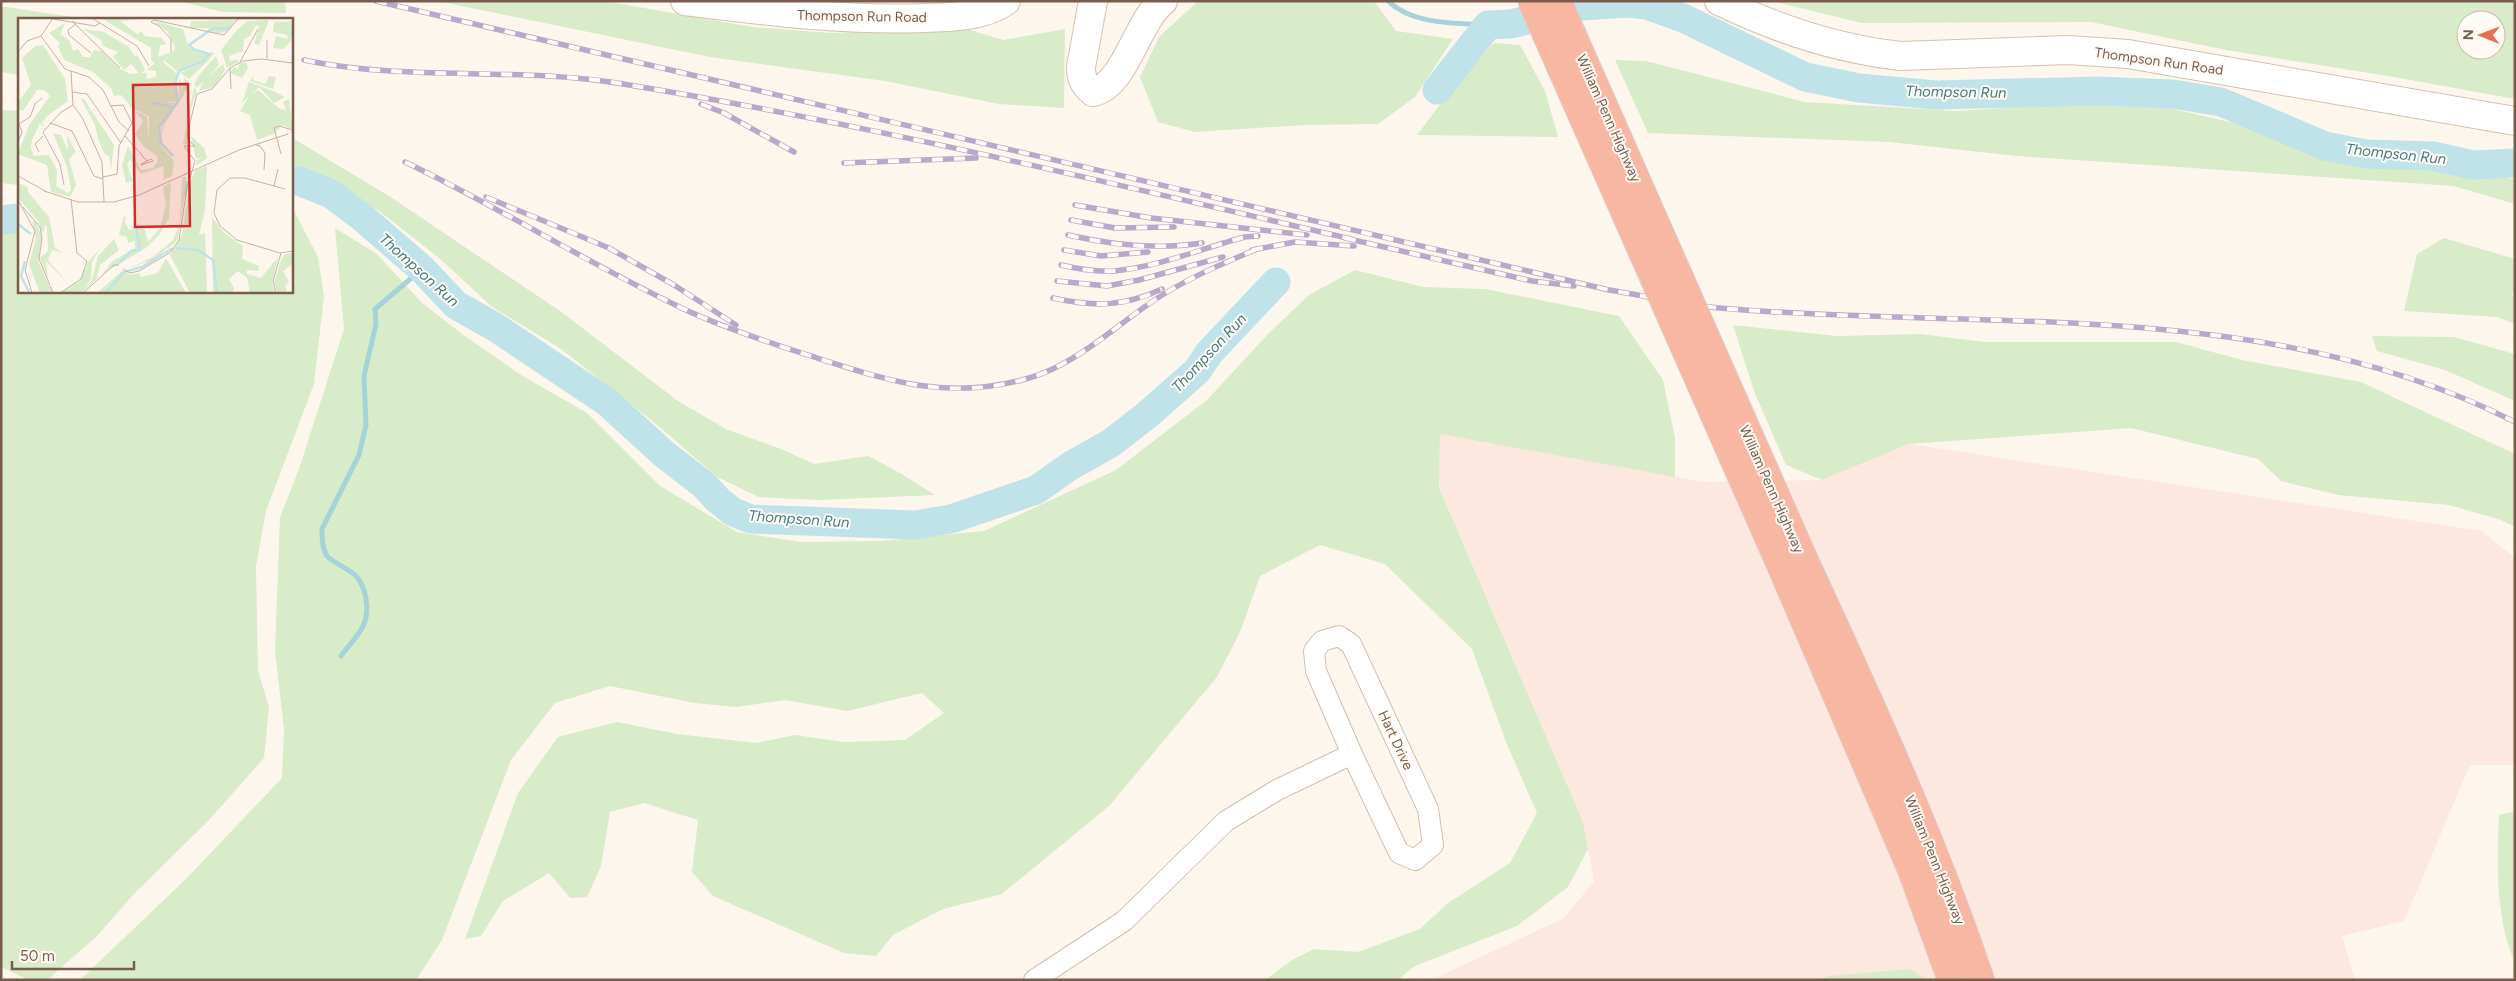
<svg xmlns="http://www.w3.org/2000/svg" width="2516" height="981" font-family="Figtree,sans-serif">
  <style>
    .commercial { fill: #fde8e0 }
    .green { fill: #d8ecc9; fill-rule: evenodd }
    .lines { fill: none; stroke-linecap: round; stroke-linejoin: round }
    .stream { stroke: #a5d3da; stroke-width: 5 }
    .river { stroke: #bfe3e8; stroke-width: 29 }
    .street-casing { stroke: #d1beb0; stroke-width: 22 }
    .secondary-casing { stroke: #d6c0b0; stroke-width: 30 }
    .highway-casing { stroke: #dad1cd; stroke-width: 30 }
    .street { stroke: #fff; stroke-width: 20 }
    .secondary { stroke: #fff; stroke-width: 28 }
    .highway { stroke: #f7b7a3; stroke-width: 28 }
    .rail-casing { stroke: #b9a8c9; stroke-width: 5.5 }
    .rail { stroke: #fffaf3; stroke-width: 4; stroke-dasharray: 11; stroke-linecap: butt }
    .highway-bridge-casing { stroke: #dad1cd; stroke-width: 30; stroke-linecap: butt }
    .highway-bridge { stroke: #f7b7a3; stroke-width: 28 }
    .labels { text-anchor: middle; stroke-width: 4; stroke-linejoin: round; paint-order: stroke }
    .street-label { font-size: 14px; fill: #7a5c4d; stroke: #fffaf3 }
    .water-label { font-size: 15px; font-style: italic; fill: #437c86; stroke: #fffaf3 }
    .inset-river { fill: none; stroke: #bfe3e8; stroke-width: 2.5 }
    .inset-road { fill: none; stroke: #c5b3a7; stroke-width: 1 }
    .view { fill: #d62828; fill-opacity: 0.15; stroke: #d62828; stroke-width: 2.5 }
    .inset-edge { fill: none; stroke: #7a5c4d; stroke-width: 2.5 }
  </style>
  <rect width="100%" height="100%" fill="#fdf6ec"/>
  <!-- commercial -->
  <path class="commercial" d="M 1440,433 L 1704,482 L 1822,480 L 1909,444 L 2482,531 L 2515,558 L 2515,765 L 2470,765 L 2404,921 L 2342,936 L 2355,980 L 1431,980 L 1564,918 L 1594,881 L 1583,822 L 1439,486 Z"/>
  <!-- green -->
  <g class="green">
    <path d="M 179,1 L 285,1 L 286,13 L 222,12 Z"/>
    <path d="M 437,1 L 604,1 L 752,27 L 832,33 L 927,29 L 966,29 L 1004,40 L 1065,29 L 1064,108 L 999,104 L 885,81 L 710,57 Z"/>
    <path d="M 1198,1 L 1374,1 L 1396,31 L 1453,39 L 1415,97 L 1378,124 L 1304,125 L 1195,132 L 1158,122 L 1140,77 L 1159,37 Z"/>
    <path d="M 1772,1 L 2515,1 L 2515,99 L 2388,76 L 2226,50 L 2091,22 L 1862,23 ZM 2466,20 L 2496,20 L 2496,50 L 2466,50 Z"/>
    <path d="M 1,7 L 6,7 L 86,19 L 19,19 L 19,75 L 1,72 Z"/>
    <path d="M 1494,43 L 1520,45 L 1545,91 L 1558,137 L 1417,135 L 1451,90 Z"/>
    <path d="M 1615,60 L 1646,61 L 1805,102 L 1958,111 L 2059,104 L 2169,108 L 2247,126 L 2316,157 L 2515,179 L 2515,204 L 2454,186 L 2017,156 L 1889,142 L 1648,133 Z"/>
    <path d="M 1,110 L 19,111 L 19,185 L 1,183 Z"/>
    <path d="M 291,137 L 389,196 L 560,311 L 678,401 L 726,429 L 781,449 L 814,464 L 868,456 L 900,473 L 935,495 L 820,500 L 759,497 L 717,477 L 656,424 L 561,349 L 491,306 L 438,257 L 379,211 L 322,178 L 291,168 Z"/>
    <path d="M 291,205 L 318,257 L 324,296 L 314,384 L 266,511 L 256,566 L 258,671 L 269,707 L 264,758 L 209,820 L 134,894 L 97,936 L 47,980 L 29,980 L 1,967 L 1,228 L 19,229 L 19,291 L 291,291 Z"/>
    <path d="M 335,228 L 377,254 L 421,302 L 462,334 L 521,375 L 587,413 L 660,486 L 737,532 L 801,542 L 882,541 L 984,531 L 1116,470 L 1207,400 L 1268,334 L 1309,295 L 1355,270 L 1423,287 L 1485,289 L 1619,316 L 1663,380 L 1675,438 L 1675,477 L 1440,434 L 1439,487 L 1583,822 L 1588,849 L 1568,887 L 1517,926 L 1415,966 L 1397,980 L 1265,980 L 1292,960 L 1314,949 L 1358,952 L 1420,929 L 1448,903 L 1510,863 L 1537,813 L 1506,742 L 1472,649 L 1385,564 L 1320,545 L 1260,576 L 1241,630 L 1217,677 L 1110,805 L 1002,894 L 943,909 L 893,935 L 876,956 L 844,953 L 713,896 L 692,872 L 698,820 L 644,803 L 610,812 L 601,866 L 587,897 L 570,898 L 549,873 L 503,901 L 481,936 L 465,939 L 518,793 L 558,737 L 617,722 L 677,734 L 756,743 L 795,735 L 844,742 L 905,740 L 944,713 L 922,693 L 847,711 L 785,700 L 736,707 L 695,703 L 610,686 L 555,703 L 511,760 L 442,940 L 416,980 L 80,980 L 186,879 L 282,778 L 284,729 L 275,651 L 280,517 L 299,469 L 344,329 Z"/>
    <path d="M 2444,238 L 2515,259 L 2515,293 L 2511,295 L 2515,296 L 2515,324 L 2497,317 L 2404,311 L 2417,254 Z"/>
    <path d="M 1733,325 L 1837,336 L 1921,334 L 1984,342 L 2176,342 L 2242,360 L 2361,382 L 2515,454 L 2515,527 L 2501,520 L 2449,505 L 2338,495 L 2281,481 L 2258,459 L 2131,428 L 1909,444 L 1822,480 L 1786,465 L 1754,391 Z"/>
    <path d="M 2372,336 L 2454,337 L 2515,354 L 2515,401 L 2445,370 L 2377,351 Z"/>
    <path d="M 2515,811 L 2515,963 C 2495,918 2497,863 2499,815 Z"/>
    <path d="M 1910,969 L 1927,980 L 1813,980 L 1829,976 Z"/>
  </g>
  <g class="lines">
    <!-- stream -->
    <g class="stream">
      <path d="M 1388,1 C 1413,25 1455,23 1488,25"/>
      <path d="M 341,656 C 348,646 359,636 364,624 C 370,610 366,587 356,576 C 348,568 332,562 327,556 C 322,548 322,538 322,529 L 359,455 L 366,425 L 364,376 L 376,324 L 375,309 L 422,269"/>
    </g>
    <!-- river -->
    <g class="river">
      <path d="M 1437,90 L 1488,25 L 1511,24 L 1582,6 L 1628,3 L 1647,5 L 1683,18 L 1805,77 L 1859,88 L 1936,95 L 2098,91 L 2173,94 L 2221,102 L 2325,146 L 2366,154 L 2433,156 L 2473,165 L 2515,163"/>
      <path d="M 291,181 L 299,181 L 331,194 L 363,218 L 422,269 L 456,305 L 495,327 L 607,402 L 664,454 L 704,485 L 718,500 L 733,512 L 751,519 L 915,525 L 951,519 L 1036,490 L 1070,466 L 1111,443 L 1147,415 L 1197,371 L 1209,353 L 1276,282"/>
      <path d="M 1,220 L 19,218"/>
    </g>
    <defs>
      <g id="street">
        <path d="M 1339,636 L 1351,644 L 1428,809 L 1433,845 L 1415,860 L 1399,853 L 1352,754 L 1316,671 L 1314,651 L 1322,641 Z"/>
        <path d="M 1034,980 L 1124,921 L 1226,821 L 1277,790 L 1352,754"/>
      </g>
      <g id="secondary">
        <path d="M 685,1 C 765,11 844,21 925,18 C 954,17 982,17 1006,1"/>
        <path d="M 1093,1 L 1081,67 C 1081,79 1084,84 1093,92 C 1125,86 1137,21 1163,1"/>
        <path d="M 1719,1 C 1777,29 1836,49 1901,56 L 2068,50 L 2128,54 L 2515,121"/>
      </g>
      <g id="highway">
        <path d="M 1802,556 C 1866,695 1931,834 1980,980"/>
        <path d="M 1781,565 L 1912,870 L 1952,980"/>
      </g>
    </defs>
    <!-- street casing -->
    <use href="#street" class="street-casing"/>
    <!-- secondary casing -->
    <use href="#secondary" class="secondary-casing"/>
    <!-- highway casing -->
    <use href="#highway" class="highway-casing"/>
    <!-- street -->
    <use href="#street" class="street"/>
    <!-- secondary -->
    <use href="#secondary" class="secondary"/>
    <!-- highway -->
    <use href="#highway" class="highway"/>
    <defs>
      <g id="rail">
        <path d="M 376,1 L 1609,290 C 1645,296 1682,304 1719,308 C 1986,331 2268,296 2515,422"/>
        <path d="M 304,60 C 407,82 518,66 623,84 C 868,124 1109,183 1351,239"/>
        <path d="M 701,104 L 724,113 L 794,152"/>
        <path d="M 405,162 C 501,208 592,266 688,311 C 730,330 774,344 817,358 C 892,382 949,401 1029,378 C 1077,364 1115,326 1156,299 C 1188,278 1222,264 1257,249"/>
        <path d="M 844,163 L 976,158"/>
        <path d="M 486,197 L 609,248 L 674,285 L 736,325"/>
        <path d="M 1075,205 L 1151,218 L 1307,235"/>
        <path d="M 1071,220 L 1115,228 L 1174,227"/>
        <path d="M 1068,235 C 1112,245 1157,250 1202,243"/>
        <path d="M 1345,238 L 1532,281 L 1574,286"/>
        <path d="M 1064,250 L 1101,256 L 1148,252"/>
        <path d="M 1252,250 L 1295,242 L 1354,246"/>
        <path d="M 1061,265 C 1078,269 1096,272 1114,271 C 1159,267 1202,248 1245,237 L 1258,236"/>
        <path d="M 1057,281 L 1107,286 L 1139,280 L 1223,257"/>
        <path d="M 1053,298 C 1094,307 1123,307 1162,289"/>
      </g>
    </defs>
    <!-- rail casing -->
    <use href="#rail" class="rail-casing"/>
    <!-- rail -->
    <use href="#rail" class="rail"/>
    <defs>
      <g id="highway-bridge">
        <path d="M 1532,1 L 1781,565"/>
        <path d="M 1557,1 L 1802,556"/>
      </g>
    </defs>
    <!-- highway-bridge casing -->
    <use href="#highway-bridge" class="highway-bridge-casing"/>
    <!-- highway-bridge -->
    <use href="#highway-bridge" class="highway-bridge"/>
  </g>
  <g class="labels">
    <!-- street labels -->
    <g class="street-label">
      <text transform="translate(862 16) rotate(1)" y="5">Thompson Run Road</text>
      <text transform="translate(2159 61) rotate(8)" y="5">Thompson Run Road</text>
      <text transform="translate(1609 118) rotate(66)" y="5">William Penn Highway</text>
      <text transform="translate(1772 489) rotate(66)" y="5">William Penn Highway</text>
      <text transform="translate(1396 740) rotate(65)" y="5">Hart Drive</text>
      <text transform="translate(1935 860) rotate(68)" y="5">William Penn Highway</text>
    </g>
    <!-- water labels -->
    <g class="water-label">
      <text transform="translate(1956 92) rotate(1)" y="5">Thompson Run</text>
      <text transform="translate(2396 154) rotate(6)" y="5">Thompson Run</text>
      <text transform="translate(419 270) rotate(42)" y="5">Thompson Run</text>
      <text transform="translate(1209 353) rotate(-47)" y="5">Thompson Run</text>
      <text transform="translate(799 519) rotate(4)" y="5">Thompson Run</text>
    </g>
  </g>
  <!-- overview -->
  <g transform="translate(18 18)">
    <rect width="275" height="275" fill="#fdf6ec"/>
    <path d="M 83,0 L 123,1 L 102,3 L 119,16 L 124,13 L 126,18 L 144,20 L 148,26 L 142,27 L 140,39 L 156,33 L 157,29 L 150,14 L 135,3 L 165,11 L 171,30 L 189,37 L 184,43 L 159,53 L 147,43 L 150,38 L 145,44 L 159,56 L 159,83 L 149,84 L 157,85 L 140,112 L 144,129 L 156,143 L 154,158 L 150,160 L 145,161 L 146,148 L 123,156 L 112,142 L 109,146 L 115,163 L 108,165 L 104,147 L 110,128 L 123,152 L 135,150 L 139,145 L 139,138 L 126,129 L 117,116 L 125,103 L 117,93 L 129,98 L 131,120 L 131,98 L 115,91 L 103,77 L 96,78 L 93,70 L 75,54 L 46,42 L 40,28 L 42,25 L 31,15 L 47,5 L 42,16 L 51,22 L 55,33 L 60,31 L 65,39 L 72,39 L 76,32 L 84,33 L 102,51 L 112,56 L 121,55 L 113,46 L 106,52 L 95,39 L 100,34 L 85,28 L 83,22 L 65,11 L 86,14 L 111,29 L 117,39 L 119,37 L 127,51 L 124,55 L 129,55 L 128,61 L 138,59 L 138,53 L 129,52 L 137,45 L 133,42 L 133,30 ZM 219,2 L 208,14 L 200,15 L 190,13 L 191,10 L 172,10 L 173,3 ZM 251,2 L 241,27 L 236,26 L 241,9 L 238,7 L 232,18 L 226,21 L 225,33 L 211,38 L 212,43 L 220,41 L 220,44 L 209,50 L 203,32 L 219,12 L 229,3 ZM 275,3 L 275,17 L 271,25 L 265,31 L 255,30 L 258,18 L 270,21 L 269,17 L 255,14 L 256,4 ZM 25,27 L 47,61 L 50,83 L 29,98 L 24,105 L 26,110 L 22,105 L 14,122 L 13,130 L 16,138 L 31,137 L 39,152 L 38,168 L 50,175 L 53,172 L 49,149 L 35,115 L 43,117 L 50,133 L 49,117 L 58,134 L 51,141 L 58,167 L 52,179 L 33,174 L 29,147 L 0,136 L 11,107 L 32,78 L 26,72 L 19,72 L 5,93 L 0,92 L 0,84 L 13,67 L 4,40 L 17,28 ZM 193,34 L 196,35 L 190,43 L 171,61 L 162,55 L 185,45 ZM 198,38 L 201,47 L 179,70 L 176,66 L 181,57 ZM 228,44 L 230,50 L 224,60 L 212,55 L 216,49 L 220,51 L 221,46 ZM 205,46 L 207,52 L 196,69 L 181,73 L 186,62 ZM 161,57 L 164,72 L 166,60 L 170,63 L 169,72 L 146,107 L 143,119 L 144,107 L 161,82 ZM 236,57 L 235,62 L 247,66 L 251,58 L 258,59 L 255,71 L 232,63 ZM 231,64 L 255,73 L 267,79 L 256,85 L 241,69 L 224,85 ZM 176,69 L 179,73 L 170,100 L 169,126 L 165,126 ZM 240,72 L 262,91 L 268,92 L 265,84 L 271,81 L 275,111 L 264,107 L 256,116 L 239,122 L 232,97 L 222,93 L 232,77 ZM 63,81 L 66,81 L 96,127 L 93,151 L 91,138 L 86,135 L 80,121 L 77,107 ZM 173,118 L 186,130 L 189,140 L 178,148 L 178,143 L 185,139 L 178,141 ZM 189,148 L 187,192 L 181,217 L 187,215 L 189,275 L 172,275 L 152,237 L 164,217 L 172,165 L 177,153 ZM 164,159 L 168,159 L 166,182 L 160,220 L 157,225 L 134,242 L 109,251 L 135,239 L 155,222 L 162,205 ZM 153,164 L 151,200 L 142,216 L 128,230 L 84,256 L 95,243 L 117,230 L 117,223 L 110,225 L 109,219 L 101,217 L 105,200 L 108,197 L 107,204 L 111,212 L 126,208 L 130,224 L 142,210 L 148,187 L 145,169 ZM 0,165 L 10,169 L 10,174 L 31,199 L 37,230 L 45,235 L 34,232 L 30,242 L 50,266 L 28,243 L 30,261 L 22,240 L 30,233 L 29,209 L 27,207 L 25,216 L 20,203 L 0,180 ZM 194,199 L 206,215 L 225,228 L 224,241 L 241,248 L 240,253 L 229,252 L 229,256 L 243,260 L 260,239 L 254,265 L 257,275 L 232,275 L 229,260 L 220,253 L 211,261 L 216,270 L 214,275 L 195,275 ZM 14,203 L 18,204 L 24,220 L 20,243 L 34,275 L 22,275 L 11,246 L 18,220 ZM 96,221 L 101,232 L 82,247 L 78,262 L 63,275 L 43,275 L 62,263 L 70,244 L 82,231 L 74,244 L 73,261 L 66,270 L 71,266 L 74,262 L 80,238 ZM 275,235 L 275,246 L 265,253 L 271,264 L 267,268 L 269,273 L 260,275 L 256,265 L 263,242 L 267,236 ZM 148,240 L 168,275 L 79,275 L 104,253 L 113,257 L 121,255 L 123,259 L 140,255 Z" fill="#d8ecc9"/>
    <path class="inset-river" d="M 133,86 L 140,85 L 155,90M 155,138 L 143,125 L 141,109 L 160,83 L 157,65 L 161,53 L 184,44 L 191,36 L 175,31 L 171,27 L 194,11 L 212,10M 166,179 L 169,163M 0,206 L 13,216M 158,230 L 180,232 L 195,242 L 199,275M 7,243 L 3,258 L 11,274M 101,245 L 113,233 L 122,232 L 118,209M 88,275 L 106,254 L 124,249 L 155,230"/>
    <path class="inset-road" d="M 74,0 L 119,28 L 131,48M 136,0 L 270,0M 35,1 L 77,8 L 82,5M 54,3 L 102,50M 133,4 L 136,2 L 206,17 L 221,0M 133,4 L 141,8 L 153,21 L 153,34M 58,6 L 50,12 L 51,17 L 73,35M 23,18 L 47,51 L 71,59 L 85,72 L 101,104 L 111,113M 0,34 L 9,23 L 23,18 L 35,0M 249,41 L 249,22M 222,44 L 240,11M 212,50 L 213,71M 53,53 L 55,87 L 65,101 L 84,144 L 86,184M 54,74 L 69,76 L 103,125M 0,103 L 4,114 L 0,124M 32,105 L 54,113 L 76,158 L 85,161M 1,106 L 12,99 L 17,86 L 24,80M 107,118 L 129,143M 236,126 L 242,128 L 247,135 L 246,152M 21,134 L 17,126 L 25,118M 263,136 L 256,110 L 261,108 L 275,112M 133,141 L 135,143 L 123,147 L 123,146 ZM 0,158 L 29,174M 85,159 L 99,156 L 101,128 L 114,105 L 105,87 L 92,88M 46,167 L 42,146 L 25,114 L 42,95 L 55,87M 256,168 L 260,151M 267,171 L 227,160 L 212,160 L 199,172 L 196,195 L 202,208 L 219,222 L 262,235 L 275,233M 26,173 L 60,184 L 96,184 L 121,177 L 221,132 L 270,116M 0,182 L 17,213 L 7,252 L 14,275M 5,189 L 22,209 L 24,221 L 21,241 L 35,275M 105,251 L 112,255 L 121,253 L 153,234 L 161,222 L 169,170 L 177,143 L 166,128 L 177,128 L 170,122 L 170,113 L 179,76 L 194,71 L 212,50 L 225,43 L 243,41 L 275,45M 42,275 L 63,261 L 69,243 L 59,235 L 53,181M 65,275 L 96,247 L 101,247M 258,275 L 255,263 L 263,235"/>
    <path class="view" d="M 170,66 L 172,208 L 117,209 L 115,67 Z"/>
    <rect width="275" height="275" class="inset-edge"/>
  </g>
  <!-- border -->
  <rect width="2516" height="981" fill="none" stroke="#7a5c4d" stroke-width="5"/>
  <!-- north arrow -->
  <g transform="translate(2481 35) rotate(271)"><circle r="24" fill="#fffaf3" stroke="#cabbb1"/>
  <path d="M0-4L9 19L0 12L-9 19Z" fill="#e76f51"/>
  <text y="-8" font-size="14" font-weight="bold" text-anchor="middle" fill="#7a5c4d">N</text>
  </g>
  <!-- scale -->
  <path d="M12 961v8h122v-8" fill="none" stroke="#7a5c4d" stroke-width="2.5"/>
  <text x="20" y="961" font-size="15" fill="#7a5c4d" stroke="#fffaf3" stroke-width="4" paint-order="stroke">50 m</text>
</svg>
